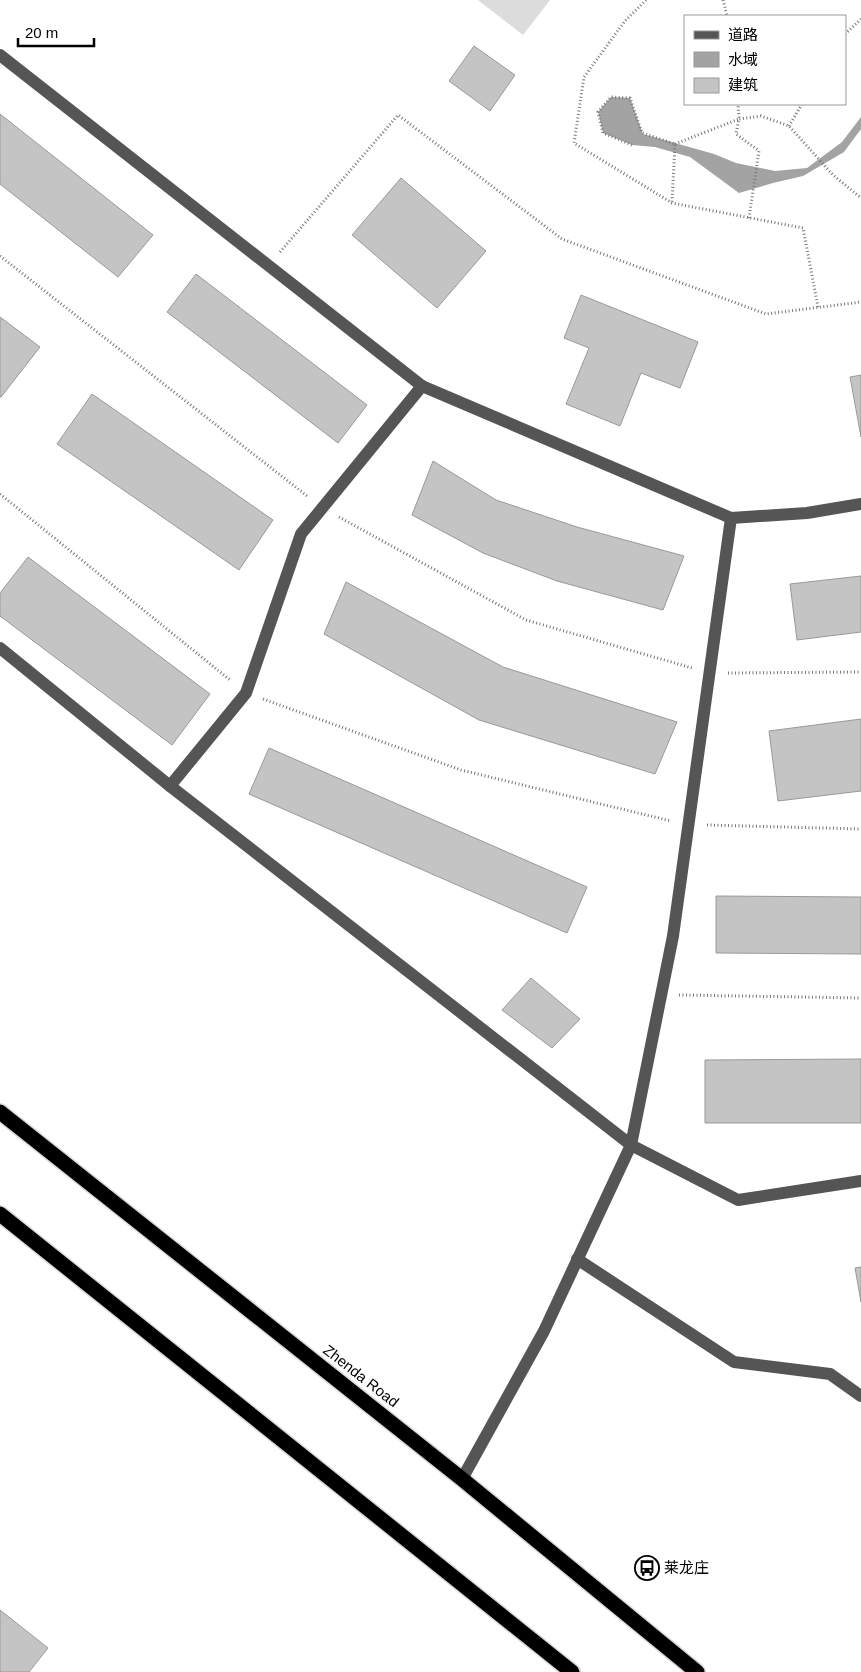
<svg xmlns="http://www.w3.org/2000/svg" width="861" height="1672" font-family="Helvetica,'Noto Sans SC',sans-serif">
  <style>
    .green { fill: #dcdcdc }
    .water { fill: #a3a3a3 }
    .building { fill: #c4c4c4; stroke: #999 }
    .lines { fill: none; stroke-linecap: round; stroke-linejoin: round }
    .highway-casing { stroke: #dbdbdb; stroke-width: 18 }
    .path { stroke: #777; stroke-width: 3; stroke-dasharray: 1 2.5; stroke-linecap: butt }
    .minor { stroke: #555; stroke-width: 12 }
    .highway { stroke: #000; stroke-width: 15 }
    .labels { text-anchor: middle; stroke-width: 5; stroke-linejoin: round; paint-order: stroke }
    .street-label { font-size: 15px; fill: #000; stroke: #fff }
    .poi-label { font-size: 15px; fill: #000; stroke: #fff; text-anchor: start }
  </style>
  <rect width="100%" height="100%" fill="#fff"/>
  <!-- green -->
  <path class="green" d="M 478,0 L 550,0 L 523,35 Z"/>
  <!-- water -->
  <path class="water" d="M 611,97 L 630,98 L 643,134 L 714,154 L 736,163 L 775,171 L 807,168 L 842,142 L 861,117 L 861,129 L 844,152 L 803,176 L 773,183 L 739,193 L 690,157 L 655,147 L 632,145 L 603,133 L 598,112 Z"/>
  <!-- building -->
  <g class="building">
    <path d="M 474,46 L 515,75 L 490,111 L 449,81 Z"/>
    <path d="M 0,114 L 153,235 L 118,277 L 0,184 Z"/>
    <path d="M 401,178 L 486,251 L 437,308 L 352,235 Z"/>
    <path d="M 196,274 L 367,405 L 338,443 L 167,312 Z"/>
    <path d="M 581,295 L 698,342 L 680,388 L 641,373 L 620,426 L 566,404 L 589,348 L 564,338 Z"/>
    <path d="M 0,317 L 40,347 L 1,397 L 0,397 Z"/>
    <path d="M 861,375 L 861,437 L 850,377 Z"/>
    <path d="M 92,394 L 273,520 L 239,570 L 57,444 Z"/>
    <path d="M 433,461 L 496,500 L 577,527 L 684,556 L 663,610 L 557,581 L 483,553 L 412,515 Z"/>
    <path d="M 28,557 L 210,694 L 172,745 L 0,616 L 0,593 Z"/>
    <path d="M 861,576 L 861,632 L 797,640 L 790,584 Z"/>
    <path d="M 346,582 L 503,667 L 677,722 L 655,774 L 479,720 L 324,634 Z"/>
    <path d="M 861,719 L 861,791 L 778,801 L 769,731 Z"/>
    <path d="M 269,748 L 587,887 L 567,933 L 249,794 Z"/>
    <path d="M 716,896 L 861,897 L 861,954 L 716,953 Z"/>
    <path d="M 531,978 L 580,1019 L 552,1048 L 502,1010 Z"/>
    <path d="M 861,1059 L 861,1123 L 705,1123 L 705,1060 Z"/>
    <path d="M 861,1267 L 861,1302 L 855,1268 Z"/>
    <path d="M 0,1610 L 48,1648 L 29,1672 L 0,1672 Z"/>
  </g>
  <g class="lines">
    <defs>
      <g id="highway">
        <path d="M 0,1112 L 462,1479 L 697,1672"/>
        <path d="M 0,1214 L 572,1672"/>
      </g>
    </defs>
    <!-- highway casing -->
    <use href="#highway" class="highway-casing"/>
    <!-- path -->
    <g class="path">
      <path d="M 646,0 L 625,21 L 584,77 L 574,143 L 672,203 L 803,228 L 818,307"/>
      <path d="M 723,0 L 727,16"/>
      <path d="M 845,34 L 861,19"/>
      <path d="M 789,126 L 802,104"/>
      <path d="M 675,144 L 739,119 L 738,104"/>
      <path d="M 632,145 L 603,133 L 598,112 L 611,97 L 630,98 L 642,133 L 675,144 L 672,202"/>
      <path d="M 749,218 L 759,151 L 736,134 L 739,119 L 761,116 L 789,126 L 833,175 L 861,198"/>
      <path d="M 280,252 L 398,115 L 562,239 L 766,314 L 861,302"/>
      <path d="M 0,256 L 307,496"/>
      <path d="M 0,494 L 230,680"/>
      <path d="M 339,517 L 526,620 L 692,668"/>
      <path d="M 728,673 L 861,672"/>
      <path d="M 263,699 L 461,770 L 671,821"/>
      <path d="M 707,825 L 861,829"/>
      <path d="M 679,995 L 861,998"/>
    </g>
    <!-- minor -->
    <g class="minor">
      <path d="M 0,55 L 422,386"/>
      <path d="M 0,648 L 170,786 L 631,1145 L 738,1200 L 861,1181"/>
      <path d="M 170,786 L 246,693 L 301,534 L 422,386 L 731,518"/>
      <path d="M 577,1259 L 734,1362 L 830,1374 L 861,1396"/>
      <path d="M 462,1479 L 544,1331 L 631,1145 L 673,936 L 731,518 L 807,513 L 861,504"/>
    </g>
    <!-- highway -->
    <use href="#highway" class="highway"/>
  </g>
  <!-- icons -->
  <defs>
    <symbol id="bus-ring" viewBox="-11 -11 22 22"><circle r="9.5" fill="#fff" stroke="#000" stroke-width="1.5"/><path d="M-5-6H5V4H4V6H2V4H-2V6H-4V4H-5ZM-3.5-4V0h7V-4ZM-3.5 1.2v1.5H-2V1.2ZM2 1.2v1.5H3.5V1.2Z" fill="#000"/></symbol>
  </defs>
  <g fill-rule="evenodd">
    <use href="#bus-ring" x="633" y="1554" width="28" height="28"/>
  </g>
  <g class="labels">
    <!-- street labels -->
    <g class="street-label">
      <text transform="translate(361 1376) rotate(38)" y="5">Zhenda Road</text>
    </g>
    <!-- poi labels -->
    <g class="poi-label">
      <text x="664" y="1573">莱龙庄</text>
    </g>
  </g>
  <!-- legend -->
  <rect x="684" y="15" width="162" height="90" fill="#ffffff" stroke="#999999"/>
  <rect x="694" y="31" width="25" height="8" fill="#555555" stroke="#999999"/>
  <text x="728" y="40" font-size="15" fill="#000000">道路</text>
  <rect x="694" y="52" width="25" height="15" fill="#a3a3a3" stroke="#999999"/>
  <text x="728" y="65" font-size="15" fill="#000000">水域</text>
  <rect x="694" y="78" width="25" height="15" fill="#c4c4c4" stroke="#999999"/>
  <text x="728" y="90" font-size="15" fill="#000000">建筑</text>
  <!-- scale -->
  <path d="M18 38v8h76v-8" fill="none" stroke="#000000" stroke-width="2.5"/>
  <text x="25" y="38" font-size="15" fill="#000000" stroke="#ffffff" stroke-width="4" paint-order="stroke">20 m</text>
</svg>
